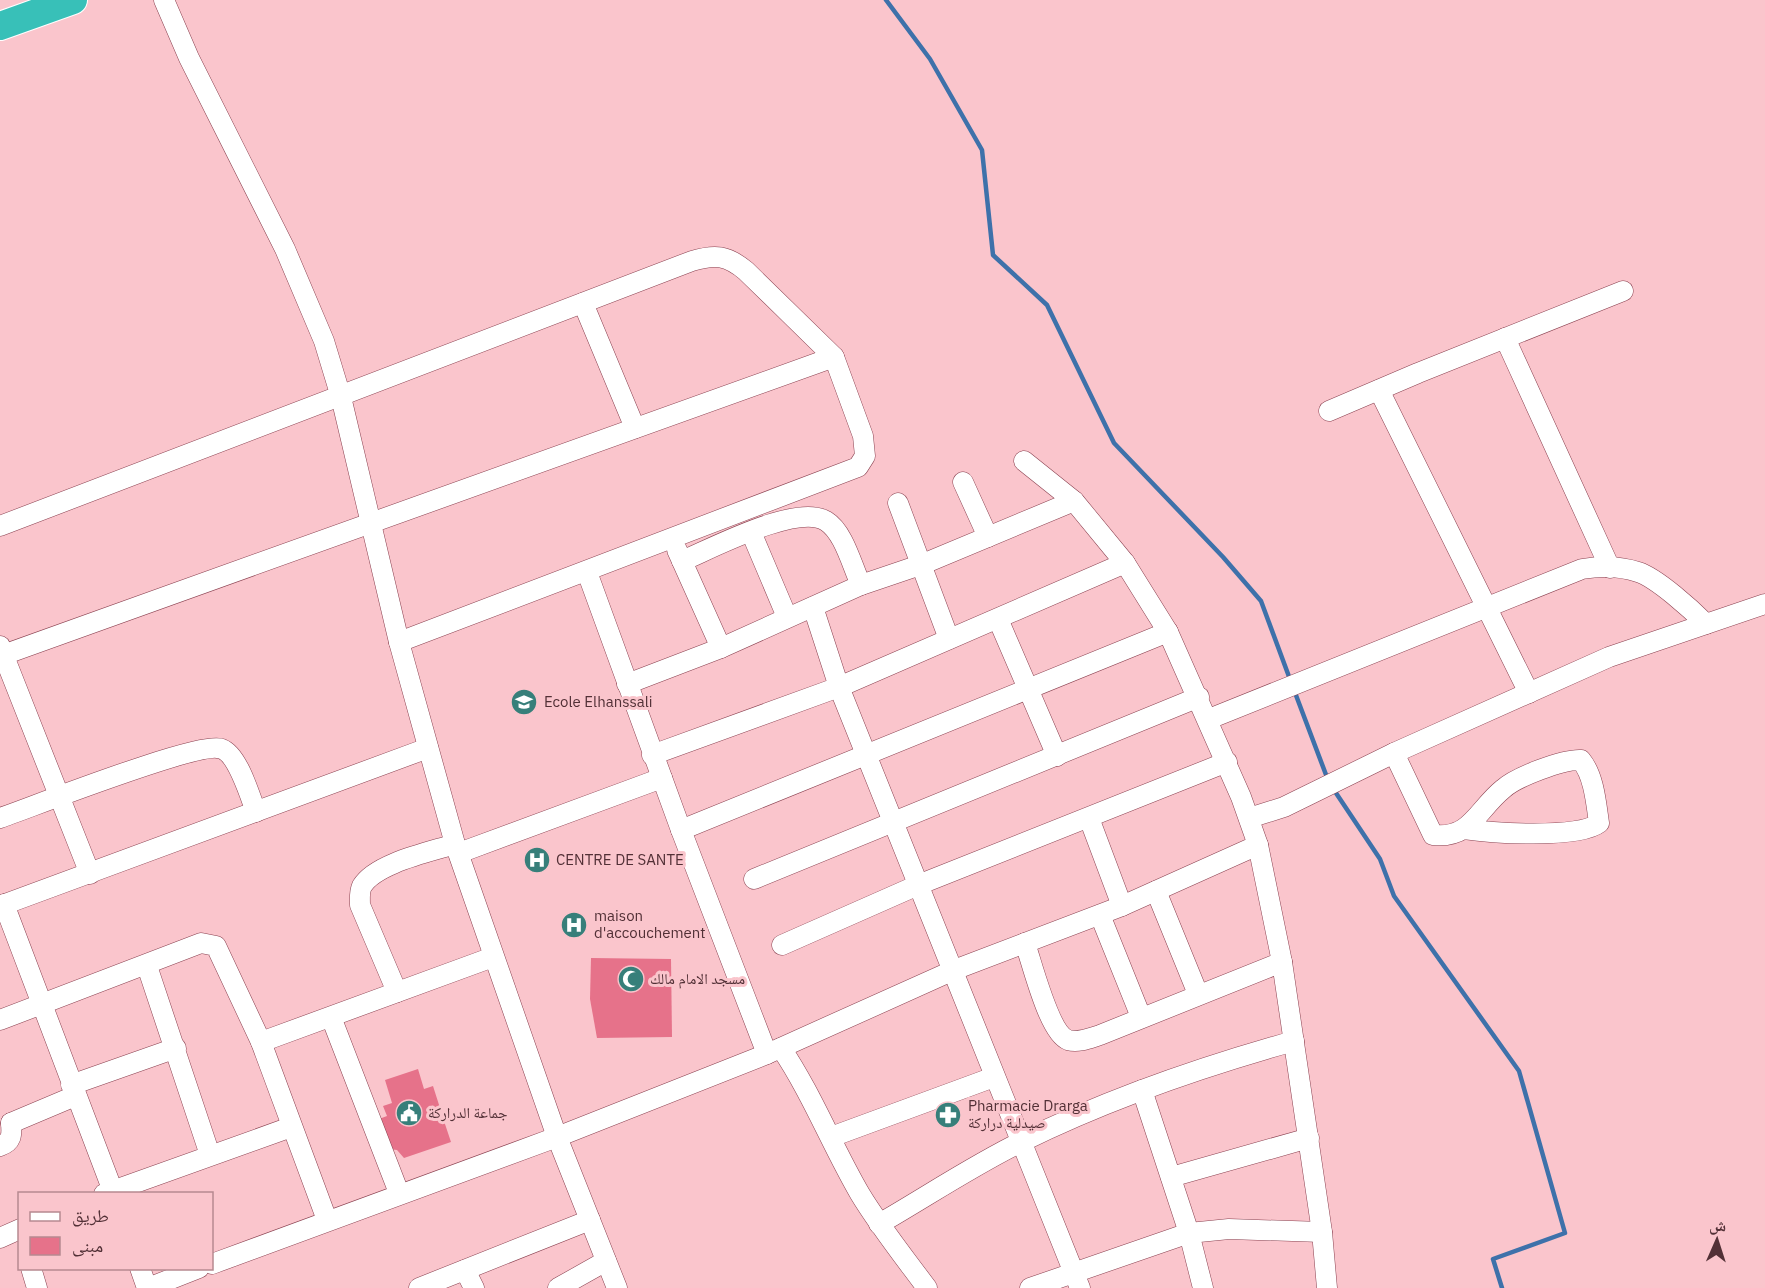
<svg xmlns="http://www.w3.org/2000/svg" width="1765" height="1288" font-family="'IBM Plex Sans','Noto Naskh Arabic',sans-serif">
  <style>
    .lines { fill: none; stroke-linecap: round; stroke-linejoin: round }
    .stream { stroke: #3e71aa; stroke-width: 4.5 }
    .building { fill: #e6728a }
    .minor-casing { stroke: #8a4150; stroke-width: 21 }
    .highway-casing { stroke: #fff; stroke-width: 30 }
    .minor { stroke: #fff; stroke-width: 20 }
    .highway { stroke: #38c0b8; stroke-width: 28 }
    .labels { text-anchor: middle; stroke-width: 6; stroke-linejoin: round; paint-order: stroke }
    .poi-label { font-size: 15px; fill: #523036; stroke: #fac5cc; text-anchor: start }
  </style>
  <rect width="100%" height="100%" fill="#fac5cc"/>
  <g class="lines">
    <!-- stream -->
    <g class="stream">
      <path d="M 886,0 L 930,59 L 982,150 L 993,255 L 1047,305 L 1114,443 L 1223,557 L 1261,601 L 1291,682"/>
      <path d="M 1294,690 L 1328,780"/>
      <path d="M 1334,790 L 1380,859 L 1394,896 L 1519,1071 L 1565,1233 L 1493,1259 L 1502,1288"/>
    </g>
  </g>
  <!-- building -->
  <g class="building">
    <path d="M 591,958 L 671,959 L 672,1037 L 597,1038 L 590,999 Z"/>
    <path d="M 418,1069 L 424,1089 L 433,1086 L 440,1108 L 431,1110 L 435,1121 L 443,1118 L 451,1142 L 404,1158 L 397,1150 L 389,1149 L 379,1119 L 387,1116 L 383,1106 L 392,1103 L 385,1080 Z"/>
  </g>
  <g class="lines">
    <defs>
      <g id="minor">
        <path d="M 164,0 L 189,58 L 285,249 L 324,341 L 341,397 L 399,642 L 455,844 L 557,1137 L 617,1288"/>
        <path d="M 583,303 L 635,428"/>
        <path d="M 1505,338 L 1610,568"/>
        <path d="M 1379,390 L 1529,693"/>
        <path d="M 1329,411 L 1418,373 L 1623,291"/>
        <path d="M 1024,461 L 1074,501 L 1125,563 L 1168,632 L 1241,797 L 1258,845 L 1282,962 L 1322,1232 L 1327,1288"/>
        <path d="M 963,482 L 988,537"/>
        <path d="M 898,503 L 949,639"/>
        <path d="M 0,526 L 692,261 C 715,254 727,255 746,271 L 834,357 L 863,436 L 865,456 L 858,467 L 399,642"/>
        <path d="M 751,532 L 787,617"/>
        <path d="M 677,550 L 721,648"/>
        <path d="M 682,561 C 711,549 797,503 826,521 C 844,532 852,566 861,585"/>
        <path d="M 587,572 L 681,830 L 767,1054"/>
        <path d="M 813,607 L 839,687 L 1080,1288"/>
        <path d="M 998,619 L 1057,756"/>
        <path d="M 0,646 L 90,874"/>
        <path d="M 0,656 L 834,357"/>
        <path d="M 627,684 L 721,648 L 861,585 L 923,564 L 1074,501"/>
        <path d="M 1209,719 L 1582,569 C 1600,566 1620,566 1638,572 C 1657,578 1692,610 1706,624"/>
        <path d="M 1394,753 L 1433,835 C 1471,839 1477,810 1503,789 C 1516,777 1563,759 1581,760 C 1594,776 1596,802 1599,823 C 1578,839 1491,833 1464,829"/>
        <path d="M 652,755 L 839,687 L 1125,563"/>
        <path d="M 0,818 C 32,807 201,740 222,749 C 238,755 250,796 256,812"/>
        <path d="M 1089,818 L 1122,906"/>
        <path d="M 1249,818 L 1284,807 L 1394,753 L 1609,657 L 1765,604"/>
        <path d="M 681,830 L 1168,632"/>
        <path d="M 459,853 L 662,778"/>
        <path d="M 754,879 L 1199,697"/>
        <path d="M 1156,891 L 1198,994"/>
        <path d="M 4,904 L 114,1194"/>
        <path d="M 0,906 L 428,748"/>
        <path d="M 1100,915 L 1141,1017"/>
        <path d="M 1025,943 C 1032,963 1049,1033 1068,1040 C 1079,1043 1090,1038 1100,1035 L 1282,962"/>
        <path d="M 782,945 L 918,885 L 1227,762"/>
        <path d="M 147,966 L 210,1155"/>
        <path d="M 397,992 L 360,905 C 360,899 359,892 362,886 C 376,863 430,852 455,844"/>
        <path d="M 331,1017 L 399,1193"/>
        <path d="M 0,1020 L 201,943 L 216,946 L 261,1042 L 327,1220"/>
        <path d="M 261,1042 L 493,957"/>
        <path d="M 781,1048 C 812,1094 832,1146 860,1194 C 880,1227 904,1257 927,1288"/>
        <path d="M 71,1085 L 176,1048"/>
        <path d="M 1142,1090 L 1189,1233 L 1203,1288"/>
        <path d="M 11,1123 L 75,1096"/>
        <path d="M 831,1137 L 994,1077"/>
        <path d="M 0,1146 C 12,1142 12,1135 11,1123"/>
        <path d="M 1171,1177 L 1309,1138"/>
        <path d="M 104,1194 L 291,1127"/>
        <path d="M 879,1224 C 926,1197 972,1166 1021,1142 C 1108,1099 1201,1067 1294,1041"/>
        <path d="M 0,1238 L 20,1229"/>
        <path d="M 212,1264 L 557,1137 L 767,1054 L 954,970 L 1122,906 L 1258,845"/>
        <path d="M 31,1268 L 37,1288"/>
        <path d="M 140,1268 L 147,1288"/>
        <path d="M 465,1270 L 474,1288"/>
        <path d="M 148,1288 L 199,1268"/>
        <path d="M 419,1288 L 590,1220"/>
        <path d="M 558,1288 L 606,1261"/>
        <path d="M 1030,1288 L 1189,1233 L 1229,1229 L 1322,1232"/>
      </g>
      <path id="highway" d="M 0,26 L 73,0"/>
    </defs>
    <!-- minor casing -->
    <use href="#minor" class="minor-casing"/>
    <!-- highway casing -->
    <use href="#highway" class="highway-casing"/>
    <!-- minor -->
    <use href="#minor" class="minor"/>
    <!-- highway -->
    <use href="#highway" class="highway"/>
  </g>
  <!-- icons -->
  <defs>
    <symbol id="school-disc" viewBox="-11 -11 22 22"><circle r="9.5" fill="#377f7a" stroke="#fac5cc"/><path d="M0-5L7-2L0 1L-7-2ZM-4 1L0 2.5L4 1V4Q0 6-4 4Z" fill="#fff"/></symbol>
    <symbol id="hospital-disc" viewBox="-11 -11 22 22"><circle r="9.5" fill="#377f7a" stroke="#fac5cc"/><path d="M-5-5h3v3.5h4V-5h3V5h-3V1.5h-4V5h-3Z" fill="#fff"/></symbol>
    <symbol id="mosque-disc" viewBox="-11 -11 22 22"><circle r="9.5" fill="#377f7a" stroke="#fac5cc"/><path d="M3.5-4.9A6 6 0 1 0 3.5 4.9A5 5 0 1 1 3.5-4.9Z" fill="#fff"/></symbol>
    <symbol id="civic-disc" viewBox="-11 -11 22 22"><circle r="9.5" fill="#377f7a" stroke="#fac5cc"/><path d="M-.6-6.5H3V-4.5H.6V-3L4-1V1h2V6H-6V1h2V-1L-.6-3ZM-1.2 2.5V6h2.4V2.5Z" fill="#fff"/></symbol>
    <symbol id="pharmacy-disc" viewBox="-11 -11 22 22"><circle r="9.5" fill="#377f7a" stroke="#fac5cc"/><path d="M-2-6h4v4h4v4h-4v4h-4v-4h-4v-4h4Z" fill="#fff"/></symbol>
  </defs>
  <g fill-rule="evenodd">
    <use href="#school-disc" x="509" y="687" width="30" height="30"/>
    <use href="#hospital-disc" x="522" y="845" width="30" height="30"/>
    <use href="#hospital-disc" x="559" y="910" width="30" height="30"/>
    <use href="#mosque-disc" x="616" y="964" width="30" height="30"/>
    <use href="#civic-disc" x="394" y="1098" width="30" height="30"/>
    <use href="#pharmacy-disc" x="933" y="1100" width="30" height="30"/>
  </g>
  <g class="labels">
    <!-- poi labels -->
    <g class="poi-label">
      <text x="544" y="707">Ecole Elhanssali</text>
      <text x="556" y="865">CENTRE DE SANTE</text>
      <text x="594" y="921">maison<tspan x="594" dy="17">d'accouchement</tspan></text>
      <text x="650" y="984">مسجد الامام مالك</text>
      <text x="968" y="1111">Pharmacie Drarga<tspan x="968" dy="17">صيدلية دراركة</tspan></text>
      <text x="428" y="1118">جماعة الدراركة</text>
    </g>
  </g>
  <!-- legend -->
  <rect x="18" y="1192" width="195" height="78" fill="#fac5cc" stroke="#b78990" stroke-width="1.5"/>
  <rect x="30" y="1212" width="30" height="9" fill="#ffffff" stroke="#b78990" stroke-width="1.5"/>
  <text x="72" y="1222" font-size="18" fill="#523036">طريق</text>
  <rect x="30" y="1237" width="30" height="18" fill="#e6728a" stroke="#b78990" stroke-width="1.5"/>
  <text x="72" y="1252" font-size="18" fill="#523036">مبنى</text>
  <!-- north arrow -->
  <g transform="translate(1717 1240) rotate(3)" stroke="#fac5cc" stroke-width="4.5" paint-order="stroke">
  <path d="M0-4.5L10 22L0 15L-10 22Z" fill="#523036"/>
  <text y="-9" font-size="16" font-weight="bold" text-anchor="middle" fill="#523036">ش</text>
  </g>
</svg>
